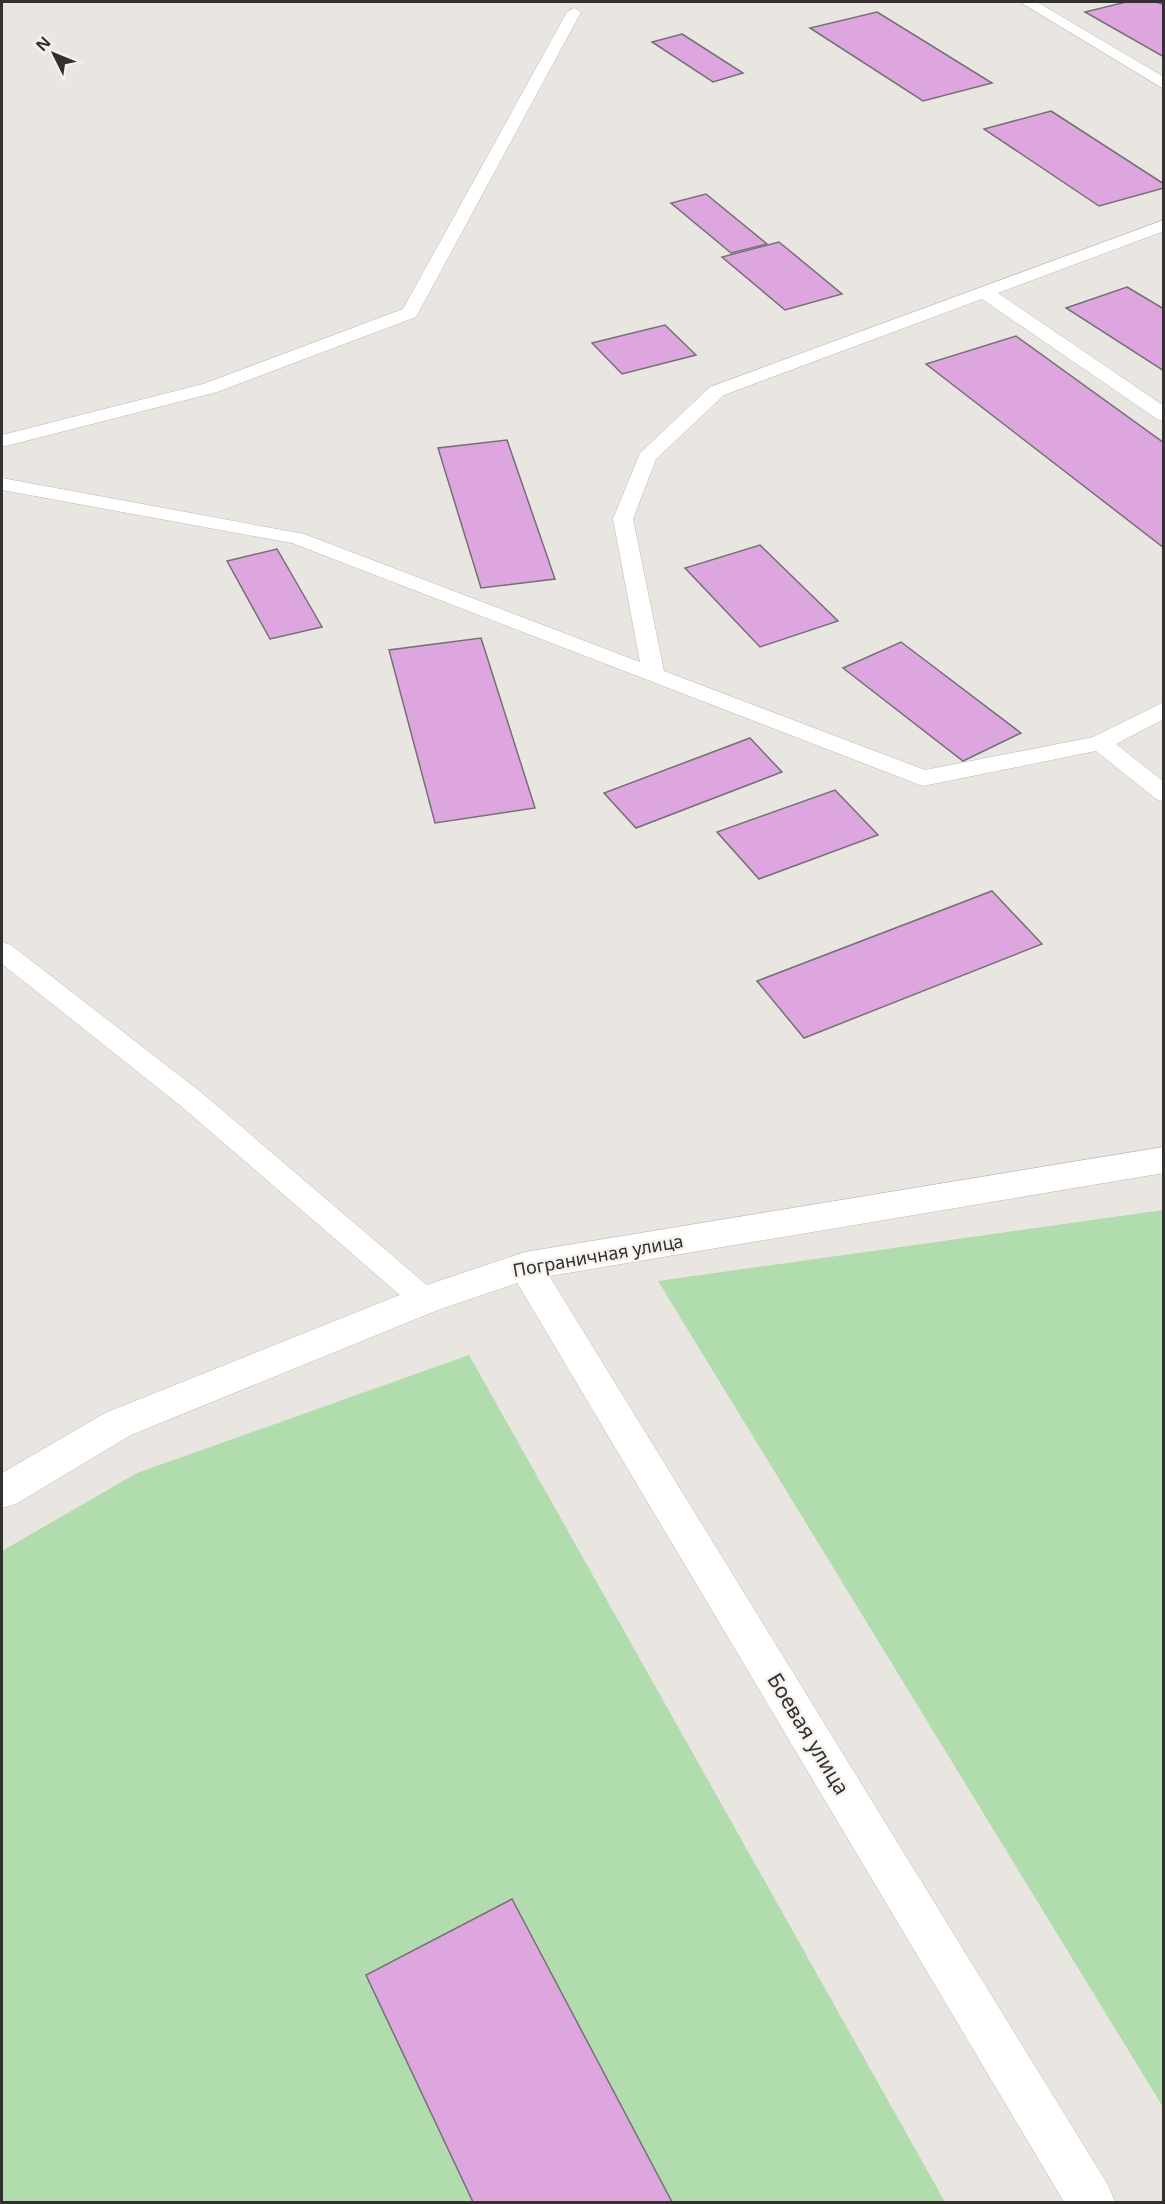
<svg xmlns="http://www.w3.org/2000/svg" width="1165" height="2204" font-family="'Noto Sans',sans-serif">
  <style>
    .green { fill: #b0dcae }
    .building { fill: #dda6df; stroke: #757075; stroke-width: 1.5 }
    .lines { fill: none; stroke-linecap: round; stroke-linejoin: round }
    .service-casing { stroke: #beb9b5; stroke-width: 1 }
    .minor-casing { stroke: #beb9b5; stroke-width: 1 }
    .tertiary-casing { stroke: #beb9b5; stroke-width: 1 }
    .service { fill: #fff; fill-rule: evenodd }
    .minor { fill: #fff; fill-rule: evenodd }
    .tertiary { fill: #fff; fill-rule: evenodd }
    .labels { text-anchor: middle; stroke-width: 5; stroke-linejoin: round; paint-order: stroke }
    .street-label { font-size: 18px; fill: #32312f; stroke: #f6f2ed }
    .near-street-label { font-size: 21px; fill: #32312f; stroke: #f6f2ed }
  </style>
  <rect width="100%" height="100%" fill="#e9e5e0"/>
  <!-- green -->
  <g class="green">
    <path d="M 1163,1210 L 1164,1210 L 1163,2107 L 658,1281 Z"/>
    <path d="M 469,1355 L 945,2202 L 2,2202 L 2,1551 L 137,1473 Z"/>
  </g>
  <!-- building -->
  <g class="building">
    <path d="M 1126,2 L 1157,2 L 1164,5 L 1164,57 L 1085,12 Z"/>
    <path d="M 877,12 L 992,83 L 923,101 L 810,28 Z"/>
    <path d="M 682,34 L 743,73 L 713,82 L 652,42 Z"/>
    <path d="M 1051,111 L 1164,184 L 1164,188 L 1099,206 L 984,129 Z"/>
    <path d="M 706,194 L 767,244 L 731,253 L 671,203 Z"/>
    <path d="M 779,242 L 842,294 L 785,310 L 722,257 Z"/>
    <path d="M 1127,287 L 1164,309 L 1164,371 L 1066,308 Z"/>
    <path d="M 665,325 L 696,355 L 622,374 L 592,343 Z"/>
    <path d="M 1016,336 L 1164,443 L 1164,548 L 926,364 Z"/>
    <path d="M 507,440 L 555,579 L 481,588 L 438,448 Z"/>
    <path d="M 760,545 L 838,621 L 760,647 L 685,568 Z"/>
    <path d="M 277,549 L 322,627 L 270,639 L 227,561 Z"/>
    <path d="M 481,638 L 535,808 L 435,823 L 389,650 Z"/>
    <path d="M 901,642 L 1021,733 L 963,761 L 843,668 Z"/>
    <path d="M 750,738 L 782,772 L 636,828 L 604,793 Z"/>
    <path d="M 835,790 L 878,835 L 759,879 L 717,832 Z"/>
    <path d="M 992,891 L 1042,944 L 804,1038 L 757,981 Z"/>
    <path d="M 512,1899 L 672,2202 L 473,2202 L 366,1975 Z"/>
  </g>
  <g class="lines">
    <defs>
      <g id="service">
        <path d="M 1020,2 L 1037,2 L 1164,77 L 1164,89 Z"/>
        <path d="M 574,8 L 581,12 L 416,317 L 217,392 L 2,447 L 2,435 L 203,384 L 403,309 L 567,12 Z"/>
        <path d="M 1164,220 L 1164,231 L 998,293 L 1164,406 L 1164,421 L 1157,419 L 982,299 L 724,395 L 656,459 L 633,519 L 664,671 L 925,770 L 1093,737 L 1164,702 L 1164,719 L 1116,744 L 1164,782 L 1164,802 L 1156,799 L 1096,751 L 923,786 L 915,783 L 292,543 L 2,490 L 2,478 L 304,534 L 640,662 L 613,519 L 640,453 L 710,387 Z"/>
        <path d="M 2,942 L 11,945 L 202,1093 L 435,1292 L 440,1300 L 435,1308 L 425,1312 L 415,1308 L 182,1107 L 2,964 Z"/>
      </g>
      <path id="minor" d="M 525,1252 L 537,1256 L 1108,2185 L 1115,2202 L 1064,2202 L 513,1276 L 507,1266 L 513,1256 Z"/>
      <path id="tertiary" d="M 1164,1147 L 1164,1173 L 526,1280 L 438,1310 L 131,1435 L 16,1504 L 2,1508 L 2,1473 L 105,1413 L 412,1290 L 525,1252 Z"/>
    </defs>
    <!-- service casing -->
    <use href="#service" class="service-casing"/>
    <!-- minor casing -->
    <use href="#minor" class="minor-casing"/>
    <!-- tertiary casing -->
    <use href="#tertiary" class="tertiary-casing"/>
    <!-- service -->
    <use href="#service" class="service"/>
    <!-- minor -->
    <use href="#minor" class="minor"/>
    <!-- tertiary -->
    <use href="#tertiary" class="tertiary"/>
  </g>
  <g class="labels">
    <!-- street labels -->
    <g class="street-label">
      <text transform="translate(598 1256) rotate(-10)" y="6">Пограничная улица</text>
    </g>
    <!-- near-street labels -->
    <g class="near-street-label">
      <text transform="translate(808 1734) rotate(59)" y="7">Боевая улица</text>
    </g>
  </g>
  <!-- border -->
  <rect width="1165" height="2204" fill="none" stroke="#32312f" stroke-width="6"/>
  <!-- north arrow -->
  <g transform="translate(54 54) rotate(313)" stroke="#f6f2ed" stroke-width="4.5" paint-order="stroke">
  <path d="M0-4.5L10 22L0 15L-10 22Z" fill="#32312f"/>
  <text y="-9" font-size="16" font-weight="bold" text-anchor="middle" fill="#32312f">N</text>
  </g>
</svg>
